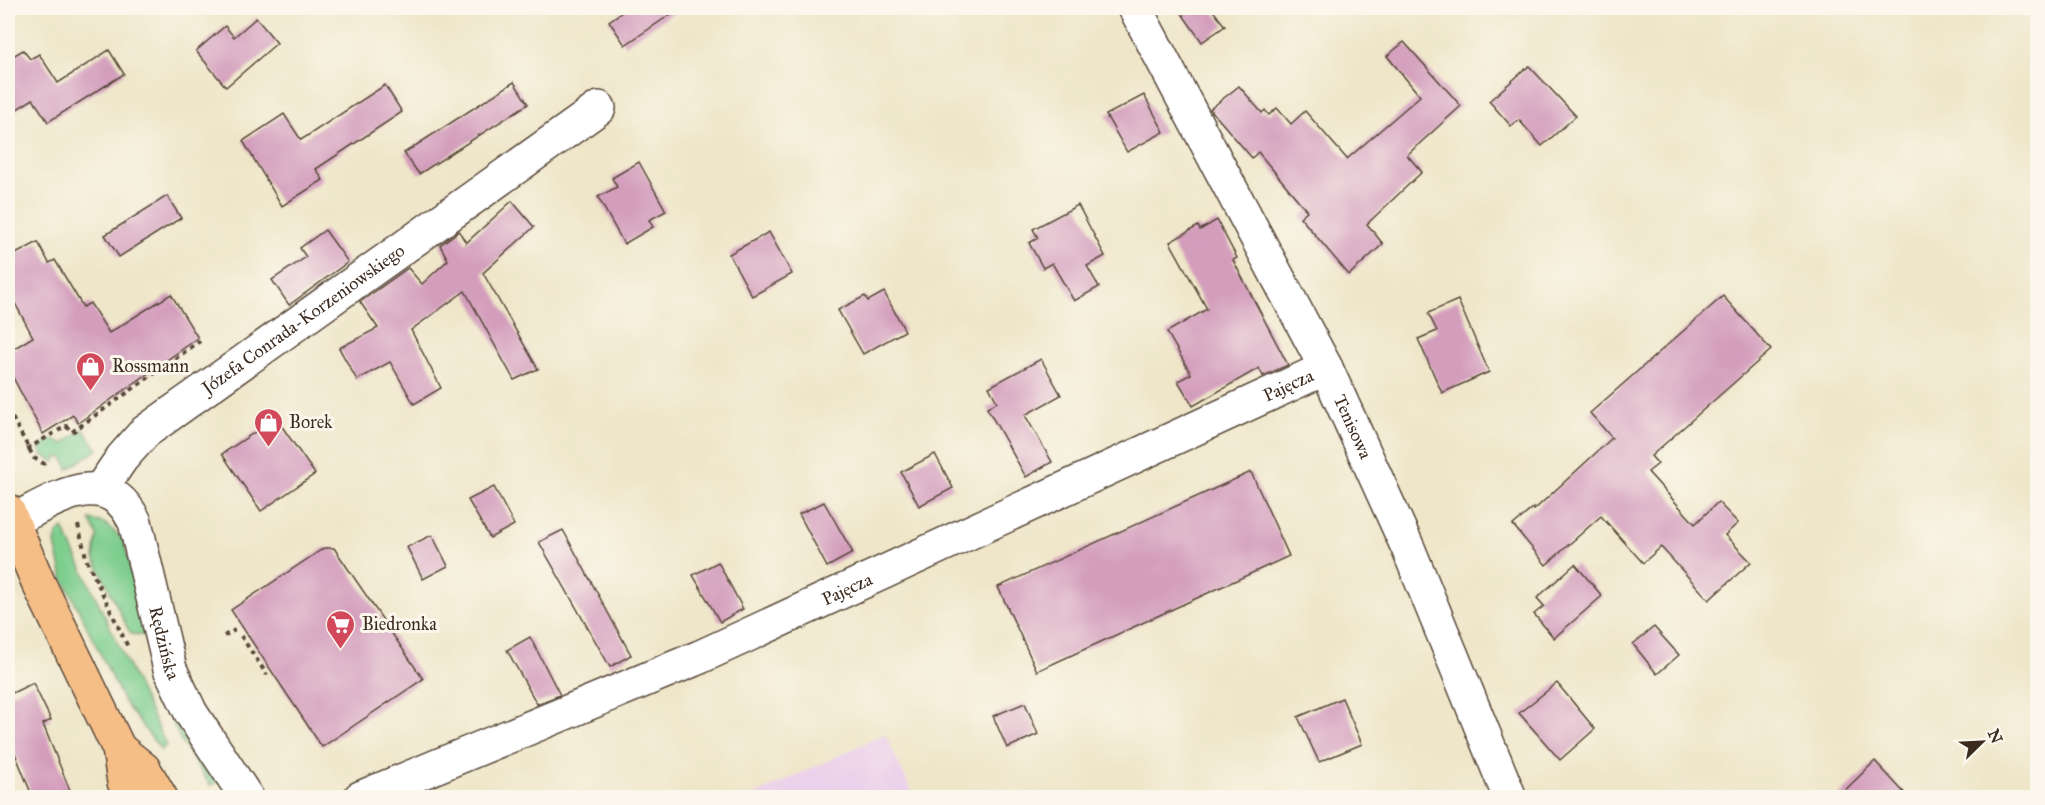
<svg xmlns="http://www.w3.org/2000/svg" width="2045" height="805" font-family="'IM FELL Great Primer',serif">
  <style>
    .built { fill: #ecd1ea }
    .green { fill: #7dcd8d; stroke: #5c7c56; stroke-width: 1.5 }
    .building { fill: #d39dbc }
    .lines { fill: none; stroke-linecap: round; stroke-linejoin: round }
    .street-casing { stroke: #564638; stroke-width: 36 }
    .primary-casing { stroke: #564638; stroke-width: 36 }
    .path { stroke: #564638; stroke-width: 4; stroke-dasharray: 4.5 4.5; stroke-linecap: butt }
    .street { stroke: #fff; stroke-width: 33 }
    .primary { stroke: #f6be87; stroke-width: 33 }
    .labels { text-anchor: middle; stroke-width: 6; stroke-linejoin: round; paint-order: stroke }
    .street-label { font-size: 18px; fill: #3b2a1e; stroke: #fbf7ec }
    .poi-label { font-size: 18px; fill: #3b2a1e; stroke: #fbf7ec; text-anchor: start }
  </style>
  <rect width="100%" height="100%" fill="#fbf7ec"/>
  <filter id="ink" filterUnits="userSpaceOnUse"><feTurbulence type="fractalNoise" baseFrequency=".0167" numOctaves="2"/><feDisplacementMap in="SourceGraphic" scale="12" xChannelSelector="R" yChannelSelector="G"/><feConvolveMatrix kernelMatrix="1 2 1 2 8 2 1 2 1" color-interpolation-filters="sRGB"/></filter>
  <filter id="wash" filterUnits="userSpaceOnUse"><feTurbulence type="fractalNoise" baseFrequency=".008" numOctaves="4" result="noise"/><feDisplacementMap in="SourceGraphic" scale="24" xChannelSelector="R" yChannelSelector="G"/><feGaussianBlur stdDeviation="1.35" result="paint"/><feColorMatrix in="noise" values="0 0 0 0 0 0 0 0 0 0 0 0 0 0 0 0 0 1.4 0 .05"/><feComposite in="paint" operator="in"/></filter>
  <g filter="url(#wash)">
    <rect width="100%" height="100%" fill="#efe6c9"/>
    <!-- built -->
    <path class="built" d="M 885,734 L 914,797 L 750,797 Z"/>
    <!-- green -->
    <g class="green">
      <path d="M 83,429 L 98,449 L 68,469 L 63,457 L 57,458 L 55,462 L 42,455 L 39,448 L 51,439 L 63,444 Z"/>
      <path d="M 90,520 L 104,523 L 123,539 L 148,636 L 132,634 L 128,629 L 94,558 L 97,535 Z"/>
      <path d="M 63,528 L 166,745 L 161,750 L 124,702 L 63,578 L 55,543 L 57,534 Z"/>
      <path d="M 154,665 L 188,739 L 217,782 L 211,786 L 182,743 L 147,668 Z"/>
    </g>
    <g id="blocks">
      <!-- building -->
      <g class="building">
        <path d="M 628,8 L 680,8 L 625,45 L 609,21 Z"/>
        <path d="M 1178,8 L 1211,8 L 1225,26 L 1202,42 Z"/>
        <path d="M 256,18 L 277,43 L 226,87 L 196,51 L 225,26 L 234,37 Z"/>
        <path d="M 1404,42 L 1461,106 L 1407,155 L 1422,172 L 1367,224 L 1383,244 L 1349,275 L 1300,217 L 1307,211 L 1258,152 L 1252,158 L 1210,109 L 1239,86 L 1262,113 L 1265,110 L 1269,115 L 1277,108 L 1291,124 L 1305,111 L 1347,159 L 1420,96 L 1387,56 Z"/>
        <path d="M 23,50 L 30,59 L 39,54 L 58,83 L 109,50 L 124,74 L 48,122 L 33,99 L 8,115 L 8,59 Z"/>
        <path d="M 1529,66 L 1576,116 L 1542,146 L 1519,120 L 1511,126 L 1489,101 Z"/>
        <path d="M 514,82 L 528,104 L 419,174 L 404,153 Z"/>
        <path d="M 385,85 L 402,112 L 316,169 L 323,180 L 282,206 L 243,141 L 284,114 L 301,140 Z"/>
        <path d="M 1144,95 L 1164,132 L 1127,152 L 1106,115 Z"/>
        <path d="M 639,162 L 666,211 L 649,220 L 653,227 L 624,244 L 598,197 L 617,187 L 612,178 Z"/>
        <path d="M 167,196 L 181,218 L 119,257 L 105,235 Z"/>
        <path d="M 512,201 L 534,227 L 483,273 L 538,369 L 514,380 L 465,291 L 411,330 L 441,388 L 414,404 L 390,362 L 357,380 L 339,348 L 378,328 L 360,302 L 408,268 L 422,284 L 448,260 L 440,245 L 459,231 L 466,243 Z"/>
        <path d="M 1078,205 L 1105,256 L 1087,266 L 1099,287 L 1074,301 L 1052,263 L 1043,268 L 1029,243 L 1038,238 L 1033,229 Z"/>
        <path d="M 1217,220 L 1237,258 L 1233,260 L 1288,365 L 1263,376 L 1259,368 L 1193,406 L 1178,381 L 1191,374 L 1167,332 L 1207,309 L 1170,242 L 1198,226 L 1200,230 Z"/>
        <path d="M 325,230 L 348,262 L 289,305 L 272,280 L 306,257 L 300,248 Z"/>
        <path d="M 769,232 L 792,274 L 752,296 L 729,254 Z"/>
        <path d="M 38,242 L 49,263 L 55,260 L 83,307 L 90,303 L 109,333 L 171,294 L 198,338 L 78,423 L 73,415 L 43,434 L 8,368 L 8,352 L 33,337 L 8,290 L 8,258 Z"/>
        <path d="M 884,292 L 905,331 L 863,354 L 838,310 L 865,296 L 868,301 Z"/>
        <path d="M 1723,296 L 1771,350 L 1651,456 L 1658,464 L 1648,472 L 1695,524 L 1718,502 L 1738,523 L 1725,535 L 1751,562 L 1709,600 L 1661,547 L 1643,563 L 1601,516 L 1546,565 L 1513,525 L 1533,508 L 1534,510 L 1612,438 L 1590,413 Z"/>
        <path d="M 1458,300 L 1489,372 L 1442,393 L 1418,339 L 1437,331 L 1428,313 Z"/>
        <path d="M 1041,359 L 1061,395 L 1025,415 L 1052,462 L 1026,477 L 987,408 L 997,402 L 989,387 Z"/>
        <path d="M 276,418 L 315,474 L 261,511 L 222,454 Z"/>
        <path d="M 935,454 L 953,488 L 919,506 L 901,472 Z"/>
        <path d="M 1251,472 L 1289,556 L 1037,671 L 998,587 Z"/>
        <path d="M 494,487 L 514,525 L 490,538 L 468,500 Z"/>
        <path d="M 824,502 L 853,553 L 827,567 L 799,514 Z"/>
        <path d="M 563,530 L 631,655 L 610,667 L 539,542 Z"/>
        <path d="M 432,535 L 448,566 L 423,579 L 407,547 Z"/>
        <path d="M 324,548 L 334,548 L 423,679 L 322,747 L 231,610 Z"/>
        <path d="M 718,562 L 743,609 L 720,622 L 693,575 Z"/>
        <path d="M 1575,564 L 1602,596 L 1554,638 L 1534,614 L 1544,606 L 1537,598 Z"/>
        <path d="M 1654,627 L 1679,655 L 1657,674 L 1633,644 Z"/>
        <path d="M 530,637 L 560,695 L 537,704 L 507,650 Z"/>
        <path d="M 33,683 L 51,720 L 43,724 L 73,798 L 33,798 L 8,736 L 8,695 Z"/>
        <path d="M 1557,683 L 1595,729 L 1560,760 L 1519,713 Z"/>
        <path d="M 1342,698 L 1362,744 L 1319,762 L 1298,717 Z"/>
        <path d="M 1025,703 L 1038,734 L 1007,748 L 993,716 Z"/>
        <path d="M 1875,761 L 1909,798 L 1837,798 Z"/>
      </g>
    </g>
  </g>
  <g filter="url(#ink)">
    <use href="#blocks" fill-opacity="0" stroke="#564638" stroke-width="1.5"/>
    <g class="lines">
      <defs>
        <g id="street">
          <path id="s1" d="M 1135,8 L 1326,368 L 1408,548 L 1510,798"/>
          <path id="s2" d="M 100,490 L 122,458 L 145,432 L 599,108"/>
          <path id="s3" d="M 12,521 C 55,500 106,462 135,522 L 170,669 L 191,713 L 247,798"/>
          <path id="s4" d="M 360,798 L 700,657 L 1326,368"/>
        </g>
        <g id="primary">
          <path d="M 8,511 L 38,582 L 119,749 L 124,782 L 131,798"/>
          <path d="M 119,749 L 144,769 L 161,798"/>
        </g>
      </defs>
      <!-- street casing -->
      <use href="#street" class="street-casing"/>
      <!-- primary casing -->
      <use href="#primary" class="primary-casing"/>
      <!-- path -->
      <g class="path">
        <path d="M 8,410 L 34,458 L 48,466"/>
        <path d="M 27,449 L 66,426 L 72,432 L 200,341"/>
        <path d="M 78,525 L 87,561 L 128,647"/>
        <path d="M 224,636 L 235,630"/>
        <path d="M 241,636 L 267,675"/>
      </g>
      <!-- street -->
      <use href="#street" class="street"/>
      <!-- primary -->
      <use href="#primary" class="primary"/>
    </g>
  </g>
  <!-- icons -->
  <defs>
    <symbol id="shop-pin" viewBox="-11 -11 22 30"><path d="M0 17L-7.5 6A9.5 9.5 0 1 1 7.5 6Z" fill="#d1495b" stroke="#fbf7ec"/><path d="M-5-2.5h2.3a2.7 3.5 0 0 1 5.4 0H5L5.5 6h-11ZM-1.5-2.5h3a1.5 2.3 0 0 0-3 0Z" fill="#fff"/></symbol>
    <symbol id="supermarket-pin" viewBox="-11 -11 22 30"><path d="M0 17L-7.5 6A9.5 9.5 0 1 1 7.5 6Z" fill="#d1495b" stroke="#fbf7ec"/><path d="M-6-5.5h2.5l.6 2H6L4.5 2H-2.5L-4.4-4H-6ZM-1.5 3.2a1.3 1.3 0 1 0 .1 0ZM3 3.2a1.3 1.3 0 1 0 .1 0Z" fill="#fff"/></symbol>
  </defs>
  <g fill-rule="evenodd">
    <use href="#shop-pin" x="74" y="350" width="33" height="45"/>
    <use href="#shop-pin" x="252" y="406" width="33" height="45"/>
    <use href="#supermarket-pin" x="324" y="608" width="33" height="45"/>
  </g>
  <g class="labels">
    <!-- street labels -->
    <g class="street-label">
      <text dy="6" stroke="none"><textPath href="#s2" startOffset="268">Józefa Conrada-Korzeniowskiego</textPath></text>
      <text dy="6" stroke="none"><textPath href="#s4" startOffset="1016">Pajęcza</textPath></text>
      <text dy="6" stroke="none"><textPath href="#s1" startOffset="472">Tenisowa</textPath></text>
      <text dy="6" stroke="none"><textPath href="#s4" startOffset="530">Pajęcza</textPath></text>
      <text dy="6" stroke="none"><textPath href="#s3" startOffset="268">Rędzińska</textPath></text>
    </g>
    <!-- poi labels -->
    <g class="poi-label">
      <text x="112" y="372">Rossmann</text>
      <text x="289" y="428">Borek</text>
      <text x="362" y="630">Biedronka</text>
    </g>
  </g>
  <!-- margin -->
  <rect width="2045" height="805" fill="none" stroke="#fbf7ec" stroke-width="30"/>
  <!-- north arrow -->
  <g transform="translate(1982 742) rotate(66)" stroke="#fbf7ec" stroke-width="4.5" paint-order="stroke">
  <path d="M0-4.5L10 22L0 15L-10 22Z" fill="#3b2a1e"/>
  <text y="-9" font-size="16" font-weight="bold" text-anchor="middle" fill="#3b2a1e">N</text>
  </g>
</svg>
